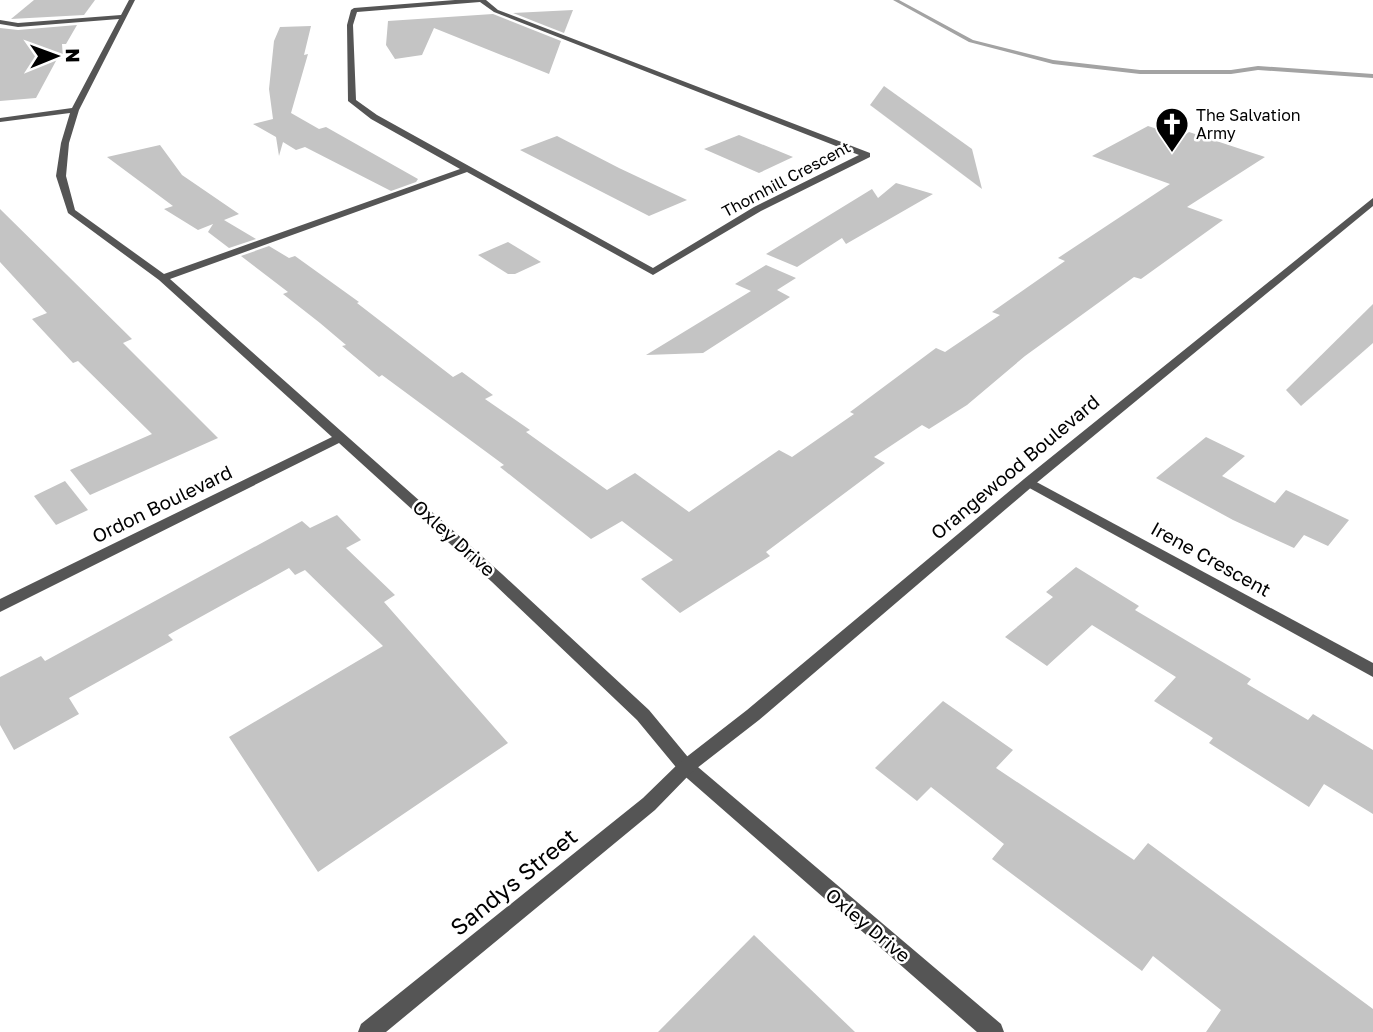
<svg xmlns="http://www.w3.org/2000/svg" width="1373" height="1032" font-family="'Golos Text',sans-serif">
  <style>
    .lines { fill: none; stroke-linecap: round; stroke-linejoin: round }
    .stream { fill: #a3a3a3; fill-rule: evenodd }
    .building { fill: #c4c4c4 }
    .minor { fill: #555; fill-rule: evenodd }
    .tertiary { fill: #555; fill-rule: evenodd }
    .labels { text-anchor: middle; stroke-width: 5; stroke-linejoin: round; paint-order: stroke }
    .far-poi-label { font-size: 16px; fill: #000; stroke: #fff; text-anchor: start }
    .far-street-label { font-size: 16px; fill: #000; stroke: #fff }
    .street-label { font-size: 19px; fill: #000; stroke: #fff }
    .near-street-label { font-size: 23px; fill: #000; stroke: #fff }
  </style>
  <rect width="100%" height="100%" fill="#fff"/>
  <g class="lines">
    <!-- stream -->
    <path class="stream" d="M 893,0 L 899,0 L 973,40 L 1053,60 L 1140,70 L 1231,70 L 1258,66 L 1373,74 L 1373,78 L 1258,70 L 1231,74 L 1140,74 L 1053,64 L 969,42 Z"/>
  </g>
  <!-- building -->
  <g class="building">
    <path d="M 34,0 L 95,0 L 84,15 L 11,19 Z"/>
    <path d="M 573,10 L 564,33 L 513,13 Z"/>
    <path d="M 493,14 L 561,41 L 549,74 L 434,28 L 422,55 L 395,59 L 386,45 L 388,21 Z"/>
    <path d="M 77,25 L 66,44 L 62,44 L 63,58 L 57,59 L 36,98 L 0,101 L 0,28 L 18,30 Z"/>
    <path d="M 311,26 L 304,55 L 308,54 L 291,113 L 319,129 L 326,127 L 418,179 L 416,182 L 391,191 L 305,147 L 296,150 L 283,142 L 279,156 L 276,137 L 253,124 L 273,119 L 269,89 L 274,41 L 280,27 Z"/>
    <path d="M 884,86 L 972,149 L 982,189 L 870,105 Z"/>
    <path d="M 1148,126 L 1182,137 L 1189,132 L 1265,157 L 1187,207 L 1223,220 L 1141,279 L 1134,277 L 1025,356 L 967,405 L 929,429 L 922,425 L 874,457 L 885,463 L 766,552 L 770,556 L 680,613 L 641,579 L 673,560 L 622,521 L 591,539 L 500,467 L 504,465 L 382,375 L 379,377 L 342,346 L 346,345 L 320,323 L 283,294 L 288,292 L 241,256 L 269,246 L 289,258 L 295,256 L 359,302 L 357,303 L 453,377 L 462,372 L 493,395 L 485,399 L 530,430 L 526,432 L 607,490 L 635,473 L 689,512 L 779,450 L 792,457 L 854,414 L 850,412 L 936,348 L 945,352 L 1000,315 L 992,312 L 1065,261 L 1058,258 L 1170,184 L 1092,156 Z"/>
    <path d="M 739,135 L 793,157 L 759,173 L 704,149 Z"/>
    <path d="M 557,136 L 619,168 L 687,200 L 649,216 L 520,150 Z"/>
    <path d="M 160,145 L 182,175 L 239,214 L 224,220 L 256,239 L 229,248 L 208,232 L 213,224 L 198,230 L 164,209 L 173,206 L 107,157 Z"/>
    <path d="M 896,183 L 933,194 L 846,244 L 842,238 L 797,267 L 766,254 L 872,189 L 878,198 Z"/>
    <path d="M 0,209 L 132,339 L 123,343 L 218,438 L 90,495 L 70,470 L 152,434 L 78,361 L 73,363 L 32,319 L 47,313 L 0,262 Z"/>
    <path d="M 508,242 L 541,262 L 515,274 L 508,274 L 478,255 Z"/>
    <path d="M 766,265 L 796,278 L 777,290 L 790,297 L 703,353 L 646,355 L 751,291 L 735,284 Z"/>
    <path d="M 1373,304 L 1373,343 L 1301,406 L 1286,390 Z"/>
    <path d="M 1206,437 L 1245,456 L 1222,476 L 1275,503 L 1286,490 L 1349,520 L 1328,546 L 1304,535 L 1294,548 L 1233,520 L 1156,478 Z"/>
    <path d="M 65,481 L 88,510 L 56,525 L 34,496 Z"/>
    <path d="M 337,515 L 361,540 L 346,548 L 395,595 L 384,602 L 508,743 L 318,872 L 229,737 L 383,646 L 305,570 L 295,575 L 289,568 L 168,635 L 173,640 L 69,698 L 79,714 L 14,750 L 0,725 L 0,677 L 41,656 L 45,661 L 302,521 L 310,528 Z"/>
    <path d="M 1076,567 L 1139,606 L 1135,610 L 1251,679 L 1247,684 L 1308,720 L 1313,714 L 1373,750 L 1373,814 L 1324,784 L 1309,807 L 1209,743 L 1213,738 L 1154,701 L 1176,677 L 1092,625 L 1047,666 L 1005,637 L 1053,597 L 1046,592 Z"/>
    <path d="M 943,701 L 1013,750 L 996,768 L 1134,860 L 1148,843 L 1373,1009 L 1373,1032 L 1206,1032 L 1221,1010 L 1153,956 L 1142,971 L 992,859 L 1004,844 L 931,787 L 917,801 L 875,768 Z"/>
    <path d="M 754,935 L 855,1032 L 658,1032 Z"/>
  </g>
  <g class="lines">
    <!-- minor -->
    <g class="minor">
      <path d="M 129,0 L 135,0 L 79,110 L 69,143 L 66,176 L 75,210 L 164,274 L 460,169 L 371,119 L 348,101 L 347,25 L 351,10 L 354,8 L 455,0 L 486,0 L 498,10 L 870,153 L 870,157 L 761,211 L 653,275 L 467,172 L 170,279 L 502,574 L 649,710 L 692,762 L 1001,1024 L 1004,1032 L 977,1032 L 680,772 L 637,720 L 492,582 L 339,443 L 0,612 L 0,599 L 332,437 L 159,280 L 68,213 L 56,176 L 61,143 L 70,113 L 0,122 L 0,118 L 72,108 L 119,19 L 18,27 L 0,24 L 0,20 L 18,23 L 121,15 ZM 480,2 L 494,12 L 859,155 L 754,207 L 653,268 L 377,115 L 356,100 L 353,25 L 357,12 Z"/>
      <path d="M 1029,478 L 1373,663 L 1373,677 L 1024,485 L 1022,482 Z"/>
    </g>
    <!-- tertiary -->
    <path class="tertiary" d="M 1373,198 L 1373,206 L 1034,485 L 759,720 L 692,772 L 655,810 L 386,1032 L 358,1032 L 361,1024 L 643,798 L 680,762 L 747,710 L 1024,479 Z"/>
  </g>
  <!-- icons -->
  <defs>
    <symbol id="church-pin" viewBox="-11 -11 22 30"><path d="M0 17L-7.5 6A9.5 9.5 0 1 1 7.5 6Z" fill="#000" stroke="#fff"/><path d="M-1.2-6h2.4v3.5h3.3v2.4h-3.3V6h-2.4V-.1h-3.3v-2.4h3.3Z" fill="#fff"/></symbol>
  </defs>
  <g fill-rule="evenodd">
    <use href="#church-pin" x="1153" y="105" width="38" height="52"/>
  </g>
  <g class="labels">
    <!-- far-poi labels -->
    <g class="far-poi-label">
      <text x="1196" y="121">The Salvation<tspan x="1196" dy="18">Army</tspan></text>
    </g>
    <!-- far-street labels -->
    <g class="far-street-label">
      <text transform="translate(786 179) rotate(-28)" y="6">Thornhill Crescent</text>
    </g>
    <!-- street labels -->
    <g class="street-label">
      <text transform="translate(1015 467) rotate(-40)" y="7">Orangewood Boulevard</text>
      <text transform="translate(162 504) rotate(-26)" y="7">Ordon Boulevard</text>
      <text transform="translate(454 538) rotate(42)" y="7">Oxley Drive</text>
      <text transform="translate(1211 559) rotate(29)" y="7">Irene Crescent</text>
      <text transform="translate(868 925) rotate(40)" y="7">Oxley Drive</text>
    </g>
    <!-- near-street labels -->
    <g class="near-street-label">
      <text transform="translate(514 882) rotate(-39)" y="8">Sandys Street</text>
    </g>
  </g>
  <!-- north arrow -->
  <g transform="translate(56 56) rotate(89)" stroke="#ffffff" stroke-width="5" paint-order="stroke">
  <path d="M0-5L12 26L0 18L-12 26Z" fill="#000000"/>
  <text y="-10" font-size="19" font-weight="bold" text-anchor="middle" fill="#000000">N</text>
  </g>
</svg>
